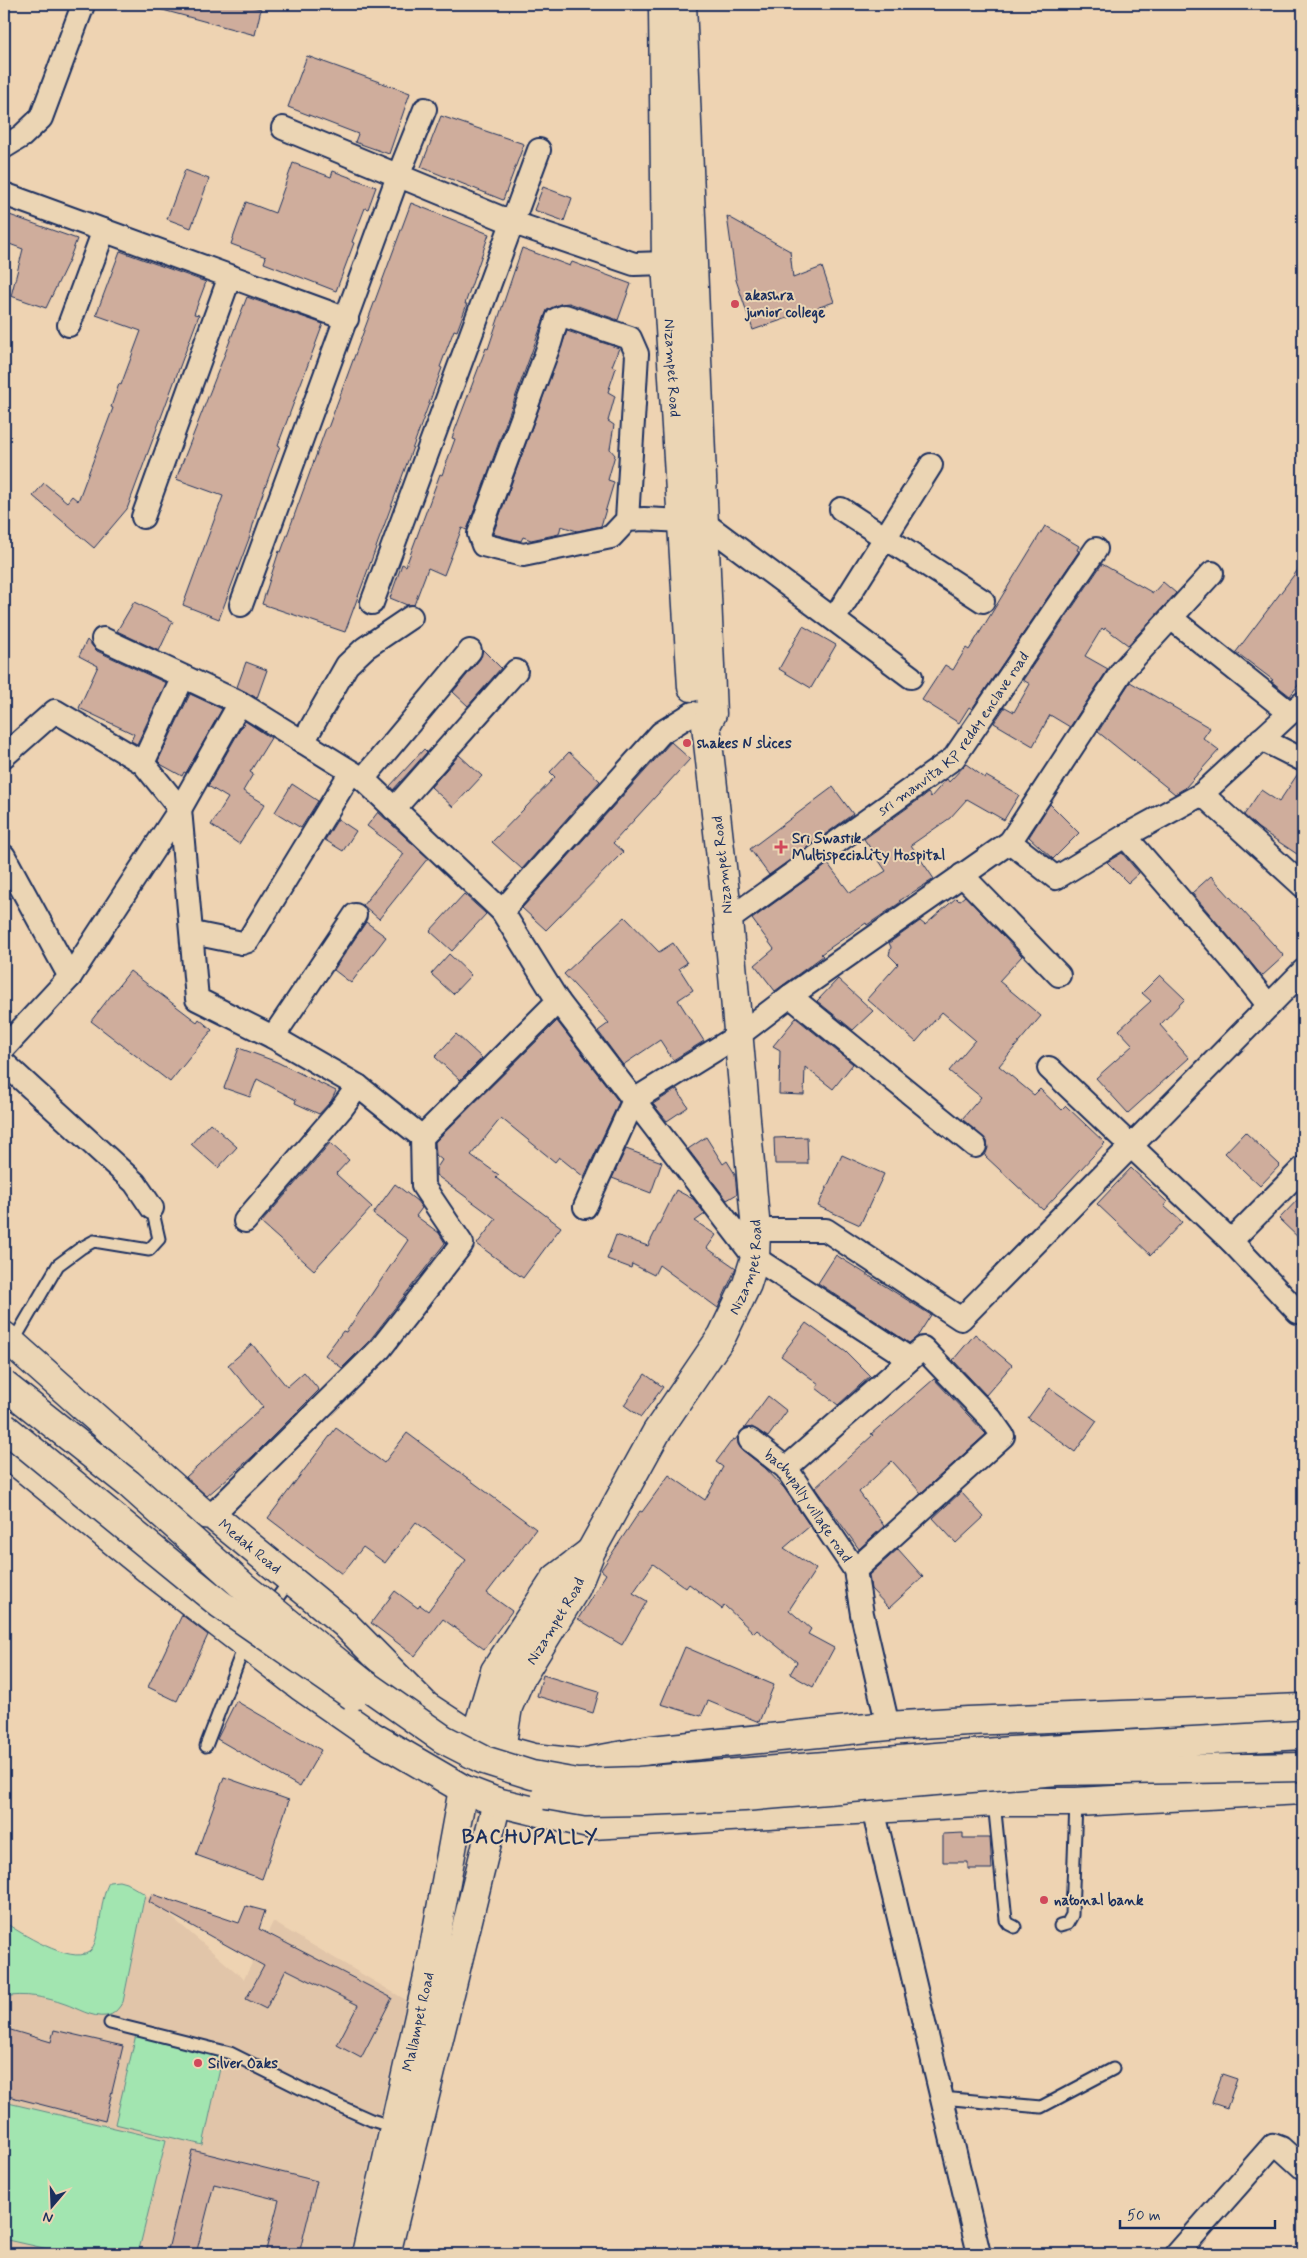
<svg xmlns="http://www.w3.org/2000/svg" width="1307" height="2258" font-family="Mynerve,sans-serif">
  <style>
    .built { fill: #e1c5a9 }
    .green { fill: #a2e5b0; stroke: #5e8a87 }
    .building { fill: #cfad9c; stroke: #1b2f5e }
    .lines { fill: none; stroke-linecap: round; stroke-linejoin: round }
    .lane-casing { stroke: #1b2f5e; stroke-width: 15 }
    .street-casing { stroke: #1b2f5e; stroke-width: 26 }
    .secondary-casing { stroke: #1b2f5e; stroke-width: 31 }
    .primary-casing { stroke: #1b2f5e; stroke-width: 31 }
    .lane { stroke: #ebd5b4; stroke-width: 11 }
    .street { stroke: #ebd5b4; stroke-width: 22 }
    .secondary { stroke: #ebd5b4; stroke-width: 28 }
    .primary { stroke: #ebd5b4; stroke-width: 28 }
    .primary-bridge-casing { stroke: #1b2f5e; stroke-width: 31; stroke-linecap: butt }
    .primary-bridge { stroke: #ebd5b4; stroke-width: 28 }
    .poi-dot { fill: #d1495b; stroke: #ebd5b4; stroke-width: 2 }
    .labels { text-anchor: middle; stroke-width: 4; stroke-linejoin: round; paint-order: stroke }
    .poi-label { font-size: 15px; font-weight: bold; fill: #1b2f5e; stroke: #ebd5b4; text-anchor: start }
    .street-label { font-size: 15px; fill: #1b2f5e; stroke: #ebd5b4 }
    .district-label { font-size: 20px; font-weight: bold; letter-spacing: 1px; fill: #1b2f5e; stroke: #ebd5b4 }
  </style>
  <rect width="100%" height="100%" fill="#eed3b2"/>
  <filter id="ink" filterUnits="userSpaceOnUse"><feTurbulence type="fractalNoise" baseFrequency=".02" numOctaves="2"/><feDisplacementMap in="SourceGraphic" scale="10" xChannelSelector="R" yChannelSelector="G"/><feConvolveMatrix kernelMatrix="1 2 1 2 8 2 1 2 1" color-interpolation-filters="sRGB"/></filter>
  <g filter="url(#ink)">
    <!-- built -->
    <path class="built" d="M 145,1894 L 244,1979 L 273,1922 L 406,2000 L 349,2254 L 4,2254 L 4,1935 L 123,2002 Z"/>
    <!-- green -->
    <g class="green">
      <path d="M 119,1881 L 126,1883 L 145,1894 L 123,2002 C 118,2009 114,2015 106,2016 C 92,2018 77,2008 65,2004 C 46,1997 23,1993 4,1997 L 4,1922 C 19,1932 71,1965 89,1952 C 92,1950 95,1943 96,1939 C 102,1921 100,1900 109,1882 Z"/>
      <path d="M 138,2026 L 225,2046 L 203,2145 L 115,2124 Z"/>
      <path d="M 4,2102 L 166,2140 L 138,2254 L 70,2254 L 4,2239 Z"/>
    </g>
    <!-- building -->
    <g class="building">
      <path d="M 160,4 L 241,4 L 261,9 L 255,35 L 159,9 Z"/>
      <path d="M 307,56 L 410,93 L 389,154 L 355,142 L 358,134 L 288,107 Z"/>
      <path d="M 441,116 L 524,144 L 503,200 L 421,167 Z"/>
      <path d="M 293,163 L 331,177 L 333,171 L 376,187 L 368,209 L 365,208 L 352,242 L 354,243 L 336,291 L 264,263 L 266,257 L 231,244 L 246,202 L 275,213 Z"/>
      <path d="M 185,170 L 209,179 L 191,228 L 167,219 Z"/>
      <path d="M 543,187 L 572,198 L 564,221 L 534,210 Z"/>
      <path d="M 411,203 L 489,234 L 465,304 L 467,304 L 457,331 L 454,330 L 440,367 L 442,368 L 345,632 L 262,604 L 279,551 L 281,552 L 326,428 L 328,428 Z"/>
      <path d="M 4,213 L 77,239 L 69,260 L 46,308 L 11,296 L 23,249 L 4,242 Z"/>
      <path d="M 727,216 L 790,251 L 793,278 L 822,267 L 834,302 L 753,330 L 736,280 Z"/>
      <path d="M 522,248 L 570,266 L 572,262 L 631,284 L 618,320 L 569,303 L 560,304 L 547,310 L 467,530 L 462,528 L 444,575 L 428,568 L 414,605 L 407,605 L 390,598 L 402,564 L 406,566 L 440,474 L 442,475 L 455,439 L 452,438 L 486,348 L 488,349 Z"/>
      <path d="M 120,251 L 206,282 L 194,314 L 199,315 L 127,509 L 94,548 L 33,496 L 44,483 L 67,502 L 72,496 L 78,501 L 113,408 L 111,407 L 119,384 L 121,385 L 141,331 L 96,315 Z"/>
      <path d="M 247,297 L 323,324 L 278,445 L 280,446 L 258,507 L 250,536 L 219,619 L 183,605 L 223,496 L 176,479 Z"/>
      <path d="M 567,331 L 619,348 L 612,366 L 616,368 L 608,392 L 615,396 L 608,421 L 614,425 L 610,449 L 615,455 L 608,480 L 614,482 L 601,526 L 577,531 L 561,526 L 559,534 L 531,540 L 523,537 L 521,541 L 493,534 Z"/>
      <path d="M 1045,526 L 1079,546 L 1077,550 L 1079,551 L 972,709 L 969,707 L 959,723 L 922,700 L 945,665 L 953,670 L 966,648 L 969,650 Z"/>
      <path d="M 1303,563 L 1303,679 L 1290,696 L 1271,681 L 1273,680 L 1236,652 Z"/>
      <path d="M 1102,564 L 1153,593 L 1163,582 L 1176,593 L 1128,645 L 1105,628 L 1104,630 L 1102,628 L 1085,656 L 1108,669 L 1070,727 L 1050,715 L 1033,746 L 994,723 L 1005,707 L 1014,712 L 1030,684 L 1023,680 Z"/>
      <path d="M 134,602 L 173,621 L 159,651 L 117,631 Z"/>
      <path d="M 803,626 L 836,645 L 811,688 L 779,669 Z"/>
      <path d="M 87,640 L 97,651 L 166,683 L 137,744 L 131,741 L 134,734 L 79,708 L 98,666 L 79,656 Z"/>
      <path d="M 483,650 L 501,668 L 468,706 L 453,692 L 480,659 Z"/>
      <path d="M 246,662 L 267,670 L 257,698 L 237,687 Z"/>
      <path d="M 1130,682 L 1210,728 L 1203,738 L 1219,750 L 1185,788 L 1175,794 L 1098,732 Z"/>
      <path d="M 190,694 L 222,709 L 186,773 L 184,772 L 182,776 L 162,765 L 158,761 Z"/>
      <path d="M 245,721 L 271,738 L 250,772 L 253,774 L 243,791 L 265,804 L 239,844 L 211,825 L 228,798 L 208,786 Z"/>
      <path d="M 671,742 L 690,759 L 613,843 L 623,852 L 546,930 L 522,908 Z"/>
      <path d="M 424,749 L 427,752 L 393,790 L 390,786 Z"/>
      <path d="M 569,752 L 600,781 L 522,869 L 492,842 L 555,777 L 550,772 Z"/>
      <path d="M 459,755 L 482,776 L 453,807 L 431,787 Z"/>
      <path d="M 966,764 L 985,778 L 986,776 L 1019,795 L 1004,820 L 967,799 L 950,818 L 911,845 L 934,879 L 899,901 L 901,902 L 879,917 L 867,925 L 866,923 L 821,954 L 823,956 L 775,991 L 755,965 L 774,949 L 752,919 L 828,864 L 850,893 L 886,871 L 864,839 L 928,793 L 931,797 L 945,781 L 947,779 L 949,782 Z"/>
      <path d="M 1299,772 L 1303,773 L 1303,858 L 1258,828 L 1244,815 L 1261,790 L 1279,802 Z"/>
      <path d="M 292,784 L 318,801 L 301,828 L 275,812 Z"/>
      <path d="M 833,787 L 853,814 L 769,875 L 750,849 Z"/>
      <path d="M 1050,804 L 1079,833 L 1053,859 L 1029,837 Z"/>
      <path d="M 378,812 L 428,858 L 379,919 L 363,905 L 404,854 L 367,826 Z"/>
      <path d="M 338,819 L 356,831 L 343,851 L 325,840 Z"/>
      <path d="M 1122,853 L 1139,873 L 1128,883 L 1107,862 Z"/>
      <path d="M 1211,876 L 1284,956 L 1262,976 L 1192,893 Z"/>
      <path d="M 464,894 L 486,914 L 452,951 L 430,931 Z"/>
      <path d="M 965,896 L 1022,956 L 999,981 L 1041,1016 L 999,1066 L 1034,1095 L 1040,1089 L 1062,1110 L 1066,1106 L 1105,1143 L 1043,1210 L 985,1156 L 988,1148 L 987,1141 L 962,1119 L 981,1097 L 949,1071 L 975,1040 L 942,1012 L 916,1042 L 867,999 L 898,964 L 889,955 L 891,947 L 889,943 L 920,921 L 925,925 L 956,898 L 959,901 Z"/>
      <path d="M 625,917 L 659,952 L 673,943 L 687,963 L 679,968 L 693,990 L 678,1000 L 704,1041 L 673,1060 L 660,1040 L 623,1065 L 598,1031 L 609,1023 L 564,974 Z"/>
      <path d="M 366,922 L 386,937 L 351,983 L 334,970 Z"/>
      <path d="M 449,954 L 471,975 L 453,994 L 431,974 Z"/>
      <path d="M 130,971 L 197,1022 L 199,1019 L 212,1030 L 170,1082 L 91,1021 Z"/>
      <path d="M 1160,975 L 1185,999 L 1160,1025 L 1189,1058 L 1128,1113 L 1096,1078 L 1133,1045 L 1119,1030 L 1151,1001 L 1142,993 Z"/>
      <path d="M 838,979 L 873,1011 L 853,1030 L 817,1001 Z"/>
      <path d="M 796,1018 L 853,1064 L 833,1089 L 805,1067 L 804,1095 L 779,1094 L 780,1050 L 773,1046 Z"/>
      <path d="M 557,1021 L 619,1102 L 584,1177 L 559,1157 L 555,1162 L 501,1118 L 471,1155 L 499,1175 L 496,1178 L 561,1227 L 523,1278 L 477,1244 L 496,1219 L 436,1175 L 436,1169 L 442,1160 L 436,1155 L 435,1142 Z"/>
      <path d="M 456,1034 L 482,1058 L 460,1080 L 435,1057 Z"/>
      <path d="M 239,1048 L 277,1062 L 336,1091 L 331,1101 L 319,1114 L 295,1103 L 296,1100 L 257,1079 L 250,1097 L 224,1088 Z"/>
      <path d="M 677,1089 L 688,1107 L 667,1121 L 653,1104 Z"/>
      <path d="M 210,1123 L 237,1147 L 218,1168 L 191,1144 Z"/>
      <path d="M 1245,1132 L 1280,1165 L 1260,1186 L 1225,1153 Z"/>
      <path d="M 706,1137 L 723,1164 L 727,1161 L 735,1174 L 737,1194 L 727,1200 L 688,1149 Z"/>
      <path d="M 807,1137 L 808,1164 L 775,1164 L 774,1138 Z"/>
      <path d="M 330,1143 L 349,1160 L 336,1174 L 372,1207 L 314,1270 L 261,1223 Z"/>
      <path d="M 626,1149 L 662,1162 L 651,1193 L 612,1178 Z"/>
      <path d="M 842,1155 L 884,1174 L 860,1225 L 818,1206 Z"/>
      <path d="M 1131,1168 L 1167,1202 L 1164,1206 L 1182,1222 L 1151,1255 L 1097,1204 Z"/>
      <path d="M 395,1184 L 417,1201 L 422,1208 L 416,1216 L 439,1233 L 445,1243 L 370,1340 L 342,1368 L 325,1355 L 343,1331 L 346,1332 L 408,1240 L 373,1214 Z"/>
      <path d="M 676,1190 L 693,1199 L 705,1214 L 695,1221 L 716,1235 L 707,1248 L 736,1268 L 718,1308 L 659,1265 L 654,1275 L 632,1264 L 631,1268 L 607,1259 L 616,1235 L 648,1246 Z"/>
      <path d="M 1303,1194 L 1303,1242 L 1279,1219 Z"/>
      <path d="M 836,1255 L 931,1315 L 917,1337 L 909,1343 L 818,1283 Z"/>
      <path d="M 806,1323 L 846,1352 L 870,1376 L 838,1405 L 816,1388 L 819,1384 L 781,1356 Z"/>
      <path d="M 975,1334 L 1012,1365 L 986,1395 L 953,1360 Z"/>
      <path d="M 252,1344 L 287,1387 L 304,1372 L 319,1390 L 252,1457 L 207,1496 L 186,1477 L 263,1407 L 228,1365 Z"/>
      <path d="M 645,1374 L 663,1387 L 641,1417 L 624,1405 Z"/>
      <path d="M 934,1379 L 986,1434 L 921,1493 L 892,1461 L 859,1492 L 884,1526 L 859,1549 L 815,1488 L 873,1435 L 871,1434 Z"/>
      <path d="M 1050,1388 L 1097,1421 L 1075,1452 L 1028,1418 Z"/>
      <path d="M 768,1396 L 787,1411 L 768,1437 L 752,1427 L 743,1430 Z"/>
      <path d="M 336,1428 L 384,1463 L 407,1433 L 536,1529 L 487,1593 L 512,1611 L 484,1649 L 443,1619 L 415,1656 L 371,1623 L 395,1591 L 418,1608 L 420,1605 L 428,1611 L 466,1560 L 416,1522 L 385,1563 L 363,1547 L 342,1574 L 268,1518 Z"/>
      <path d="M 738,1436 L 738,1444 L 742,1450 L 765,1468 L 784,1488 L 810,1526 L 784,1548 L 816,1569 L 789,1610 L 811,1629 L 808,1634 L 834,1648 L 813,1687 L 790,1674 L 797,1662 L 757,1630 L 754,1633 L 724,1605 L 722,1609 L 689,1584 L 686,1588 L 653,1564 L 633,1593 L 647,1601 L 622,1645 L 578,1619 L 606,1574 L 601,1570 L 640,1511 L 642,1512 L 669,1475 L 705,1500 L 723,1467 L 716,1462 L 733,1439 L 735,1440 Z"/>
      <path d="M 961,1492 L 984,1517 L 956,1543 L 933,1518 Z"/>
      <path d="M 898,1549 L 923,1577 L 889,1608 L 871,1589 L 869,1575 Z"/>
      <path d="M 182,1615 L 208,1635 L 177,1701 L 148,1687 Z"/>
      <path d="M 685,1647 L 774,1685 L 759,1722 L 708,1701 L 701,1716 L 661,1704 Z"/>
      <path d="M 543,1675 L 599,1692 L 593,1713 L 537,1696 Z"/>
      <path d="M 236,1701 L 321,1750 L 300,1787 L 217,1739 Z"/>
      <path d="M 224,1777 L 289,1800 L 262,1879 L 196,1855 Z"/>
      <path d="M 963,1833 L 963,1838 L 990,1838 L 992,1869 L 968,1869 L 968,1862 L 943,1862 L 943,1834 Z"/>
      <path d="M 152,1894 L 239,1923 L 246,1906 L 265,1911 L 259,1929 L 392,1998 L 361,2058 L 337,2045 L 358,2005 L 286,1969 L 266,2009 L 246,1999 L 264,1966 L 149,1902 Z"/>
      <path d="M 4,2028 L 51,2042 L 54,2030 L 123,2046 L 105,2121 L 4,2095 Z"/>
      <path d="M 1222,2074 L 1237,2079 L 1227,2108 L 1212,2103 Z"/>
      <path d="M 192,2150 L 317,2181 L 299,2254 L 265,2254 L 279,2200 L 214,2184 L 196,2254 L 167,2254 Z"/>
    </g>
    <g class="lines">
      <defs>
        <g id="lane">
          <path d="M 13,1342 L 58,1265 L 81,1248 L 94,1241 L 149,1250 L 159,1239 L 152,1208"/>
          <path d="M 270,1608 L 291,1579"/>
          <path d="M 206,1746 L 245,1644"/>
          <path d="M 994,1802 L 1006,1920 L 1009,1924 L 1015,1927"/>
          <path d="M 1060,1926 L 1067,1924 L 1072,1915 L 1076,1802"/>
          <path d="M 110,2023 L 230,2053 L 308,2092 L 371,2120 L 394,2127"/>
          <path d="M 942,2098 L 1041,2107 L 1113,2069"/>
        </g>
        <g id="street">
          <path d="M 283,128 L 511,222 L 634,264 L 666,263"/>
          <path d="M 4,147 L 22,136 L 41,118 L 83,5"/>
          <path d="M 4,194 L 347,319"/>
          <path d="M 69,325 L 104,230"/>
          <path d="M 841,509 L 983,601"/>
          <path d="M 143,517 L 230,276"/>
          <path d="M 627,520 L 637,354 L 630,338 L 565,316 L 557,319 L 550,343 L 479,534 L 483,545 L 523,555 L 611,537 L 627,520 L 644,519 L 703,522 L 911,677"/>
          <path d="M 372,603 L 539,150"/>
          <path d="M 241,605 L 398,176 L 425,109"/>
          <path d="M 1171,618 L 1290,713"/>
          <path d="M 834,619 L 931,465"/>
          <path d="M 103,639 L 240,703 L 363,779 L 502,911 L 558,1001 L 755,1258 L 910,1359"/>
          <path d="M 1261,739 L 1303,760"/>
          <path d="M 303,742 L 347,665 L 365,648 L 411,617"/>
          <path d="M 4,756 L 55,711 L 143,763 L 180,809 L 197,999 L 273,1037 L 358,1086 L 422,1137 L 423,1186 L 462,1244 L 380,1349 L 212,1515"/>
          <path d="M 143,763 L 183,677"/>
          <path d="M 363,779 L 470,651"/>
          <path d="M 1202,794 L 1303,886"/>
          <path d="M 394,809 L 516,671"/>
          <path d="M 1125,836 L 1239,968 L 1269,1006"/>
          <path d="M 1010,842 L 1056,878 L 1125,836 L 1202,794 L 1290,713 L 1303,703"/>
          <path d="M 4,856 L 70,977"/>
          <path d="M 962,875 L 1059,975"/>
          <path d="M 502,911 L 661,733 L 693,713"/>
          <path id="s1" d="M 728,920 L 954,758 L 1096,549"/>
          <path d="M 193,933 L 242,943 L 248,941 L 351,772"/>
          <path d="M 790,996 L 975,1146"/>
          <path d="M 273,1037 L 355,915"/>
          <path d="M 4,1048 L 70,977 L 180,809 L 240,703"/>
          <path d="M 4,1063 L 135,1183 L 152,1208"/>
          <path d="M 1049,1068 L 1231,1241 L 1298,1312"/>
          <path d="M 422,1137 L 558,1001"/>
          <path d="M 585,1207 L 634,1100 L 739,1035 L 790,996 L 1010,842 L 1122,671 L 1212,573"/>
          <path d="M 245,1221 L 342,1108 L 358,1086"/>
          <path d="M 756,1230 L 826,1230 L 961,1319 L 1303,971"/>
          <path d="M 1231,1241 L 1303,1168"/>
          <path id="s2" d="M 750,1440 L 786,1468 L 855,1570 L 862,1614 L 888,1726"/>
          <path d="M 786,1468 L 923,1348 L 991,1419 L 1003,1436 L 855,1570"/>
          <path d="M 873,1809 L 979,2254"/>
          <path d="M 1177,2254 L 1273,2145 L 1281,2148 L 1303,2168"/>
        </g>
        <g id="secondary">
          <path id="s3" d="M 366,2254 L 432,1958 L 463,1789"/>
          <path d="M 386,2254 L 497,1802"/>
        </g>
        <g id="primary">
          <path id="s4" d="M 663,8 L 666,263 L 692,687"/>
          <path id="s5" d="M 4,1336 L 204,1514 L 212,1515 L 345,1624 L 426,1706 L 475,1738 L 501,1749 L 534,1758 L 580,1763 L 651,1750 L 888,1726 L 968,1721 L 1303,1708"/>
          <path d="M 4,1452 L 149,1570 L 300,1686 L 372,1736 L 463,1789 L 497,1802 L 592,1825 L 994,1802 L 1076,1802 L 1303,1790"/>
          <path d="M 475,1738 L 495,1671 L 556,1578 L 590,1552"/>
          <path id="s6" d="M 501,1749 L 508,1707 L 520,1679 L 576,1588 L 591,1551 L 656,1433 L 722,1336 L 737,1305 L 747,1284 L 755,1258 L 756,1230 L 728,920 L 706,725 L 712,714 L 682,4"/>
        </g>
      </defs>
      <!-- lane casing -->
      <use href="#lane" class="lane-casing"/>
      <!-- street casing -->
      <use href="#street" class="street-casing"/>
      <!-- secondary casing -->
      <use href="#secondary" class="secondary-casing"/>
      <!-- primary casing -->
      <use href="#primary" class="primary-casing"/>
      <!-- lane -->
      <use href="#lane" class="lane"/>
      <!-- street -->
      <use href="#street" class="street"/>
      <!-- secondary -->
      <use href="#secondary" class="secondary"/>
      <!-- primary -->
      <use href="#primary" class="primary"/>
      <defs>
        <g id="primary-bridge">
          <path d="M 4,1385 L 129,1484 L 244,1587 L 363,1683 L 443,1739 L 484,1760 L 532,1775 L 577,1783 L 639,1781 L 1010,1751 L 1303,1735"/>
          <path d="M 4,1427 L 220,1604 L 353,1696"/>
          <path d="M 546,1795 L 586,1802 L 644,1801 L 744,1797 L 1057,1771 L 1303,1767"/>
        </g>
      </defs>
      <!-- primary-bridge casing -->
      <use href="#primary-bridge" class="primary-bridge-casing"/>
      <!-- primary-bridge -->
      <use href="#primary-bridge" class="primary-bridge"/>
    </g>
  </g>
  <!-- markers -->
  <g class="poi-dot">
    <circle cx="735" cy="304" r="5"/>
    <circle cx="687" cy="743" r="5"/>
    <path d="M778.5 839.5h5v5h5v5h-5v5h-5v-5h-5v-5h5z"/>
    <circle cx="1044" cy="1900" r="5"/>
    <circle cx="198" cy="2063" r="5"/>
  </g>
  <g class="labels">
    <!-- poi labels -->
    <g class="poi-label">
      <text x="745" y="300">akashra<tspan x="745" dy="17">junior college</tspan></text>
      <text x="697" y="748">shakes N slices</text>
      <text x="792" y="843">Sri Swastik<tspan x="792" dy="17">Multispeciality Hospital</tspan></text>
      <text x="1054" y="1905">natonal bank</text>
      <text x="208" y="2068">Silver Oaks</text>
    </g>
    <!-- street labels -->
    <g class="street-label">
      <text dy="5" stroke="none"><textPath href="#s4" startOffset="360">Nizampet Road</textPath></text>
      <text dy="5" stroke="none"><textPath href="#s1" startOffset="295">sri manvita KP reddy enclave road</textPath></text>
      <text transform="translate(722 865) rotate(-96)" y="5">Nizampet Road</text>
      <text dy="5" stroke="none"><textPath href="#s6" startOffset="546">Nizampet Road</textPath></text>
      <text dy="5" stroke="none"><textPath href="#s2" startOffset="89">bachupally village road</textPath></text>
      <text dy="5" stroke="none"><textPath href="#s5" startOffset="325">Medak Road</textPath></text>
      <text dy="5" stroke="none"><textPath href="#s6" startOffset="141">Nizampet Road</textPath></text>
      <text dy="5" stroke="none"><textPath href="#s3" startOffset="238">Mallampet Road</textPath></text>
    </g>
    <!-- district labels -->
    <g class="district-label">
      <text x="530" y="1843">BACHUPALLY</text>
    </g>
  </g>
  <!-- margin -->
  <rect width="1307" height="2258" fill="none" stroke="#ebd5b4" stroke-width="20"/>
  <rect x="10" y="10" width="1287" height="2238" fill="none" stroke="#1b2f5e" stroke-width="2" filter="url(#ink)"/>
  <!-- north arrow -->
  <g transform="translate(52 2206) rotate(199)" stroke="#ebd5b4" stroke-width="4" paint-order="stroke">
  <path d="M0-4L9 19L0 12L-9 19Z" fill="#1b2f5e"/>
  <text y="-8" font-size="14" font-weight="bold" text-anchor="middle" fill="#1b2f5e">N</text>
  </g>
  <!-- scale -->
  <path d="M1120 2220v8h155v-8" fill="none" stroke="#1b2f5e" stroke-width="2.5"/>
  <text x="1127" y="2220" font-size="15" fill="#1b2f5e" stroke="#ebd5b4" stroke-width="4" paint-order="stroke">50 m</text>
</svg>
